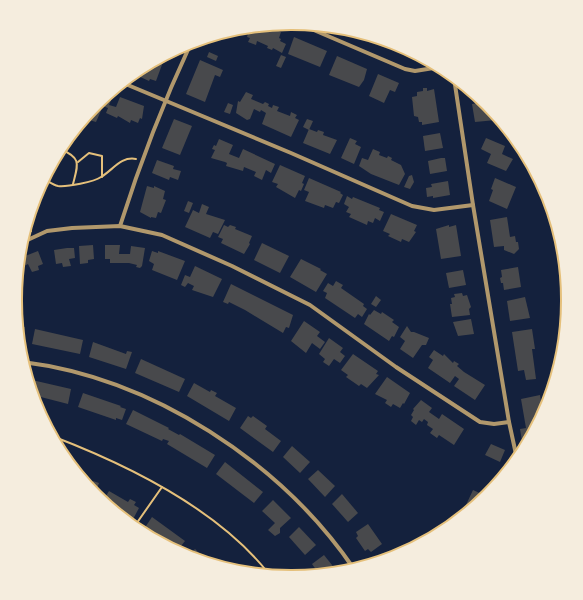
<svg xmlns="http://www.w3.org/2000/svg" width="583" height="600" font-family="Karla,sans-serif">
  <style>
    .building { fill: #48494c }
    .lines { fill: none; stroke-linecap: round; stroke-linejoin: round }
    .path { stroke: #e5c07b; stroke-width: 2 }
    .minor { stroke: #b1986c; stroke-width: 4 }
    .rim { fill: none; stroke: #e5c07b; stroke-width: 2 }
  </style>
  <rect width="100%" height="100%" fill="#14213d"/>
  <!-- building -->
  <g class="building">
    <path d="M 267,26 L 281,32 L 279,38 L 281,39 L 280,41 L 286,44 L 282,53 L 273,48 L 272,50 L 267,48 L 268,46 L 257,41 L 256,45 L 248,42 L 250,38 L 247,37 L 250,28 Z"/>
    <path d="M 294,37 L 327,51 L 320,67 L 288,54 Z"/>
    <path d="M 209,52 L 218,56 L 216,61 L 207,57 Z"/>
    <path d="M 281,55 L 286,57 L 281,68 L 276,66 Z"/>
    <path d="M 337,56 L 367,69 L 364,80 L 359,87 L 329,75 Z"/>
    <path d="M 157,60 L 163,62 L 156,81 L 150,79 L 149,81 L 136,75 L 135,73 L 138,70 Z"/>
    <path d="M 200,60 L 223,70 L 220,77 L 215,75 L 205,102 L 186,94 Z"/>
    <path d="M 378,74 L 399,83 L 395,92 L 390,90 L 384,103 L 369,96 Z"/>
    <path d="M 423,88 L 427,88 L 427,91 L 434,89 L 439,122 L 422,125 L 422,122 L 419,122 L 418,117 L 414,116 L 412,97 L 417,96 L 417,92 L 423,91 Z"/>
    <path d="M 246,92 L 253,95 L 251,99 L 263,104 L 265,102 L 269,104 L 268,106 L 272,108 L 273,105 L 279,107 L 277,111 L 290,116 L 291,112 L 297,115 L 295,118 L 299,120 L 291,137 L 262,124 L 266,113 L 261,110 L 260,112 L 254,109 L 250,119 L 247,120 L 236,113 L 238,101 L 240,102 Z"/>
    <path d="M 106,96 L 112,98 L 109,105 L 116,107 L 120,97 L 144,106 L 142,119 L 140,118 L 138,123 L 131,120 L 130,123 L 118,116 L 117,118 L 106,113 L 108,108 L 103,106 L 96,122 L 89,120 L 90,117 L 87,116 Z"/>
    <path d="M 484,102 L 488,106 L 489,111 L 492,111 L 501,122 L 496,120 L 475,122 L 472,104 Z"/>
    <path d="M 228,103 L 233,105 L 230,114 L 224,112 Z"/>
    <path d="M 174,119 L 192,126 L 180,155 L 162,148 Z"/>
    <path d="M 307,119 L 313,121 L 309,130 L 303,127 Z"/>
    <path d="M 309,129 L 317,132 L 318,130 L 324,132 L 323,135 L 337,140 L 330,154 L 303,143 Z"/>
    <path d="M 440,133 L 443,148 L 425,151 L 423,136 Z"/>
    <path d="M 350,138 L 357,141 L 355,144 L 361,147 L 354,164 L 341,158 Z"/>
    <path d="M 486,138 L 505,146 L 502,154 L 513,159 L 506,171 L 487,163 L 491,154 L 481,149 Z"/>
    <path d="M 219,139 L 233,145 L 229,154 L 239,158 L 243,149 L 275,164 L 271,173 L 266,170 L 262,180 L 254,176 L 256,172 L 244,167 L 243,171 L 226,166 L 227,163 L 225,162 L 211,158 L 215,150 L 212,149 L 214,145 L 216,146 Z"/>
    <path d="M 373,149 L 380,152 L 379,155 L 387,158 L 388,156 L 392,158 L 391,160 L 401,165 L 405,174 L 399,185 L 371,174 L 359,166 L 362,158 L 368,160 Z"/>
    <path d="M 441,158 L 445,158 L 447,171 L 430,174 L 428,161 Z"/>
    <path d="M 157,160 L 174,166 L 173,169 L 181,171 L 178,180 L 170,177 L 169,180 L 152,173 Z"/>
    <path d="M 280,165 L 305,176 L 302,183 L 304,184 L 301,191 L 299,190 L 295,198 L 276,187 L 278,184 L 272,182 Z"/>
    <path d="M 412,175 L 414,182 L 410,189 L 404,187 L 409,176 Z"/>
    <path d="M 309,178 L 341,192 L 340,193 L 343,195 L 339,203 L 336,202 L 333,208 L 325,205 L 324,208 L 305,201 L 309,192 L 304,190 Z"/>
    <path d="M 495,178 L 516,187 L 507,209 L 489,201 L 493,190 L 491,189 Z"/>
    <path d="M 448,181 L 450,195 L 433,198 L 433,196 L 427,197 L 426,188 L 432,187 L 431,184 Z"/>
    <path d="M 147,186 L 154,188 L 154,186 L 165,191 L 163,199 L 166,200 L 161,213 L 158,212 L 156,218 L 151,217 L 151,218 L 140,212 Z"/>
    <path d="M 347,196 L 352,199 L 353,197 L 380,208 L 379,210 L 384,212 L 380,221 L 375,218 L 373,223 L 368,221 L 367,225 L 349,217 L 351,214 L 346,212 L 349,207 L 344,204 Z"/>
    <path d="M 188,201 L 193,203 L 189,213 L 184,211 Z"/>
    <path d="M 202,204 L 209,207 L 206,214 L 225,220 L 218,234 L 213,232 L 210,238 L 185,227 L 193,210 L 199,213 Z"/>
    <path d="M 391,214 L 417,225 L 414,231 L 416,232 L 409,242 L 402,239 L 401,242 L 388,236 L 390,234 L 383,231 Z"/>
    <path d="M 507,217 L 510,237 L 515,236 L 516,242 L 518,242 L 519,249 L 514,254 L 504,250 L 504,246 L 494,247 L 490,220 Z"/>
    <path d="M 224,225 L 228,227 L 230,225 L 236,227 L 235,229 L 252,236 L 249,243 L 250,244 L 244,254 L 221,243 L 223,239 L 218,237 Z"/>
    <path d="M 449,225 L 449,227 L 456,225 L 461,256 L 441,259 L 436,229 Z"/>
    <path d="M 262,243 L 289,256 L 280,273 L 254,260 Z"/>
    <path d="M 93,245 L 94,259 L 88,260 L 88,263 L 80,264 L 79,246 Z"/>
    <path d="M 105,245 L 120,245 L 119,254 L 130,254 L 131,246 L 145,248 L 142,266 L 140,268 L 136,267 L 137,265 L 129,263 L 110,263 L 110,259 L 105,259 Z"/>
    <path d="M 67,248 L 74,248 L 75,258 L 69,259 L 71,266 L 63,267 L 62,263 L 56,264 L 54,250 Z"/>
    <path d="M 38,251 L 43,264 L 38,266 L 39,270 L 32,272 L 28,264 L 24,266 L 20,258 Z"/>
    <path d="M 152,251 L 158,253 L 158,251 L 185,261 L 177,280 L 152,270 L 154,264 L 149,261 Z"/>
    <path d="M 301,259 L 321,269 L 320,270 L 327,274 L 316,292 L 290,277 Z"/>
    <path d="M 195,266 L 222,279 L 213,297 L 192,290 L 194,286 L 188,283 L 185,287 L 181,285 L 185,275 L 190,277 Z"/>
    <path d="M 518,267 L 521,287 L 504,290 L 503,283 L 501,283 L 500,278 L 502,277 L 501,270 Z"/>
    <path d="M 463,270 L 466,285 L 449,288 L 446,273 Z"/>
    <path d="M 336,281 L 343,285 L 341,288 L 364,304 L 363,306 L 367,309 L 362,317 L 358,314 L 355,318 L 325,298 L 327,293 L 323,291 L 328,283 L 333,286 Z"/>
    <path d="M 231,284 L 293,315 L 289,328 L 286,327 L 283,333 L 245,310 L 229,302 L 228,304 L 223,302 Z"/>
    <path d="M 462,293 L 463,296 L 467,295 L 471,307 L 469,309 L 470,315 L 452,317 L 450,304 L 452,304 L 451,298 L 455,297 L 454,294 Z"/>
    <path d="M 376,296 L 381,300 L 376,307 L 371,304 Z"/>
    <path d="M 525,297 L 530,318 L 510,321 L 507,301 Z"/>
    <path d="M 374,310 L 381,314 L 382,312 L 394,320 L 392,322 L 399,327 L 394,337 L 392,336 L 389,341 L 364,324 L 369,314 L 370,315 Z"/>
    <path d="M 471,319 L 474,334 L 458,336 L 453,322 Z"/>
    <path d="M 304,321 L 320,332 L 317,336 L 325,342 L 320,349 L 312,343 L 306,353 L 291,341 Z"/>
    <path d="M 18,326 L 25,327 L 23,342 L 19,342 Z"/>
    <path d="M 407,326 L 411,332 L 414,332 L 429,338 L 426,345 L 422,345 L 413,358 L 400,349 L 405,341 L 400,337 Z"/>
    <path d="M 35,329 L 83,340 L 80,354 L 32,344 Z"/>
    <path d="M 532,329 L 535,349 L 532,349 L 536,379 L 526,380 L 524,370 L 518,371 L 512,332 Z"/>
    <path d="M 329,338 L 343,348 L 340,352 L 345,356 L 340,363 L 334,359 L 329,366 L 323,362 L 325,359 L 319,354 Z"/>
    <path d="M 93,342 L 126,354 L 127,351 L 132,352 L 126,369 L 89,357 Z"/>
    <path d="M 434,350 L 443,356 L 444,354 L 453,363 L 454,361 L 459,364 L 457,366 L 464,372 L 485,385 L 475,400 L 454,386 L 459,379 L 455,376 L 450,383 L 428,368 L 433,360 L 429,357 Z"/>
    <path d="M 353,354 L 378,371 L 376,374 L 379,375 L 367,388 L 361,384 L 359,386 L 346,377 L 348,375 L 341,370 Z"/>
    <path d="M 141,359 L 185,379 L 179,392 L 135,373 Z"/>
    <path d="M 387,377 L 410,393 L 404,404 L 403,403 L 400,408 L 393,404 L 391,407 L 385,403 L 387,400 L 375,394 Z"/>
    <path d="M 32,380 L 71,389 L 68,404 L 33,395 L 31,388 Z"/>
    <path d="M 194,383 L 210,392 L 211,390 L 217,393 L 215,396 L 236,408 L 229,421 L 187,396 Z"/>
    <path d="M 83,393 L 121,406 L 120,407 L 126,409 L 122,420 L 116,418 L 116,420 L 78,407 Z"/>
    <path d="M 540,395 L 543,413 L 536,426 L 528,427 L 534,427 L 534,430 L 525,447 L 523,447 L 520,429 L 526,428 L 521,399 Z"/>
    <path d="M 421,400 L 432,408 L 429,412 L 439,419 L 442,414 L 464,429 L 454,445 L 439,435 L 437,438 L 430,433 L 433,429 L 427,425 L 428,422 L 424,419 L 422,422 L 419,420 L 416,425 L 411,421 L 413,417 L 411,415 L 414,410 L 413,409 Z"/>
    <path d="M 133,410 L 169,428 L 168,429 L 179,435 L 180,434 L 215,455 L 207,468 L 167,444 L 169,441 L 163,439 L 162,441 L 126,424 Z"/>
    <path d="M 248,416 L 251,418 L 253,416 L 267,426 L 265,429 L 281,441 L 273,452 L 240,428 Z"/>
    <path d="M 491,444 L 505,450 L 500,462 L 485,455 Z"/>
    <path d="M 292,446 L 310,462 L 300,473 L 283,457 Z"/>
    <path d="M 225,462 L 263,492 L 254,503 L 216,474 Z"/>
    <path d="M 318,470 L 335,486 L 325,497 L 308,479 Z"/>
    <path d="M 84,480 L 92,484 L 93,481 L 99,483 L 95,494 Z"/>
    <path d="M 473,490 L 486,496 L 472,508 L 466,505 Z"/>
    <path d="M 109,491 L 128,502 L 130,499 L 136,502 L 134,505 L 139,508 L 132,521 L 118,513 L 103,501 Z"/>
    <path d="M 342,494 L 358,513 L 348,522 L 332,504 Z"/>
    <path d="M 273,500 L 291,518 L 280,528 L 280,533 L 275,536 L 268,530 L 275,523 L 262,511 Z"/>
    <path d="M 152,517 L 185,541 L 177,551 L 144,529 Z"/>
    <path d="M 368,524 L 382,544 L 371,552 L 368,549 L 365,551 L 356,538 L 358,536 L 356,532 Z"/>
    <path d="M 299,527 L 316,545 L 305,555 L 289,537 Z"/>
    <path d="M 195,549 L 208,562 L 188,556 Z"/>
    <path d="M 324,555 L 332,565 L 337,572 L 319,574 L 312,564 Z"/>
  </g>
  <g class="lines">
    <!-- path -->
    <g class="path">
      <path d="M 60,149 C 82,158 78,164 73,184"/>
      <path d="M 78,162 L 89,153 L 102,156 L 102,177"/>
      <path d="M 44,179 C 48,181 53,185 58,186 C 67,187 94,182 101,177 C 113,170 121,156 136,159"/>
      <path d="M 26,226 L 31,231"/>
      <path d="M 52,436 C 128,465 218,509 269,574"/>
      <path d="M 134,527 L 162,487"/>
    </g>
    <!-- minor -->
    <g class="minor">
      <path d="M 302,25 L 405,69 L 415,71 L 440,67"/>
      <path d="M 454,78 L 473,205 L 509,422 L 517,459"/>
      <path d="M 123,83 L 291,153 L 412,206 L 434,210 L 473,205"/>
      <path d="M 120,226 C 140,163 163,103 191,43"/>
      <path d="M 21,243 L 47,231 L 72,228 L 120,226 L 162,235 L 232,266 L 310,305 L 396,367 L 480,422 L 494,424 L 509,422"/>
      <path d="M 23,362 C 152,378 281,462 354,569"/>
    </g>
  </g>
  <!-- crop -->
  <path d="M0 0H583V600H0ZM291 30H292A269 269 0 0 1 561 299V301A269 269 0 0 1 292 570H291A269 269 0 0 1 22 301V299A269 269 0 0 1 291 30Z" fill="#f5edde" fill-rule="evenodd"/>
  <path class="rim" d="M291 30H292A269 269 0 0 1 561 299V301A269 269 0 0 1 292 570H291A269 269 0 0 1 22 301V299A269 269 0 0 1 291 30Z"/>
</svg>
